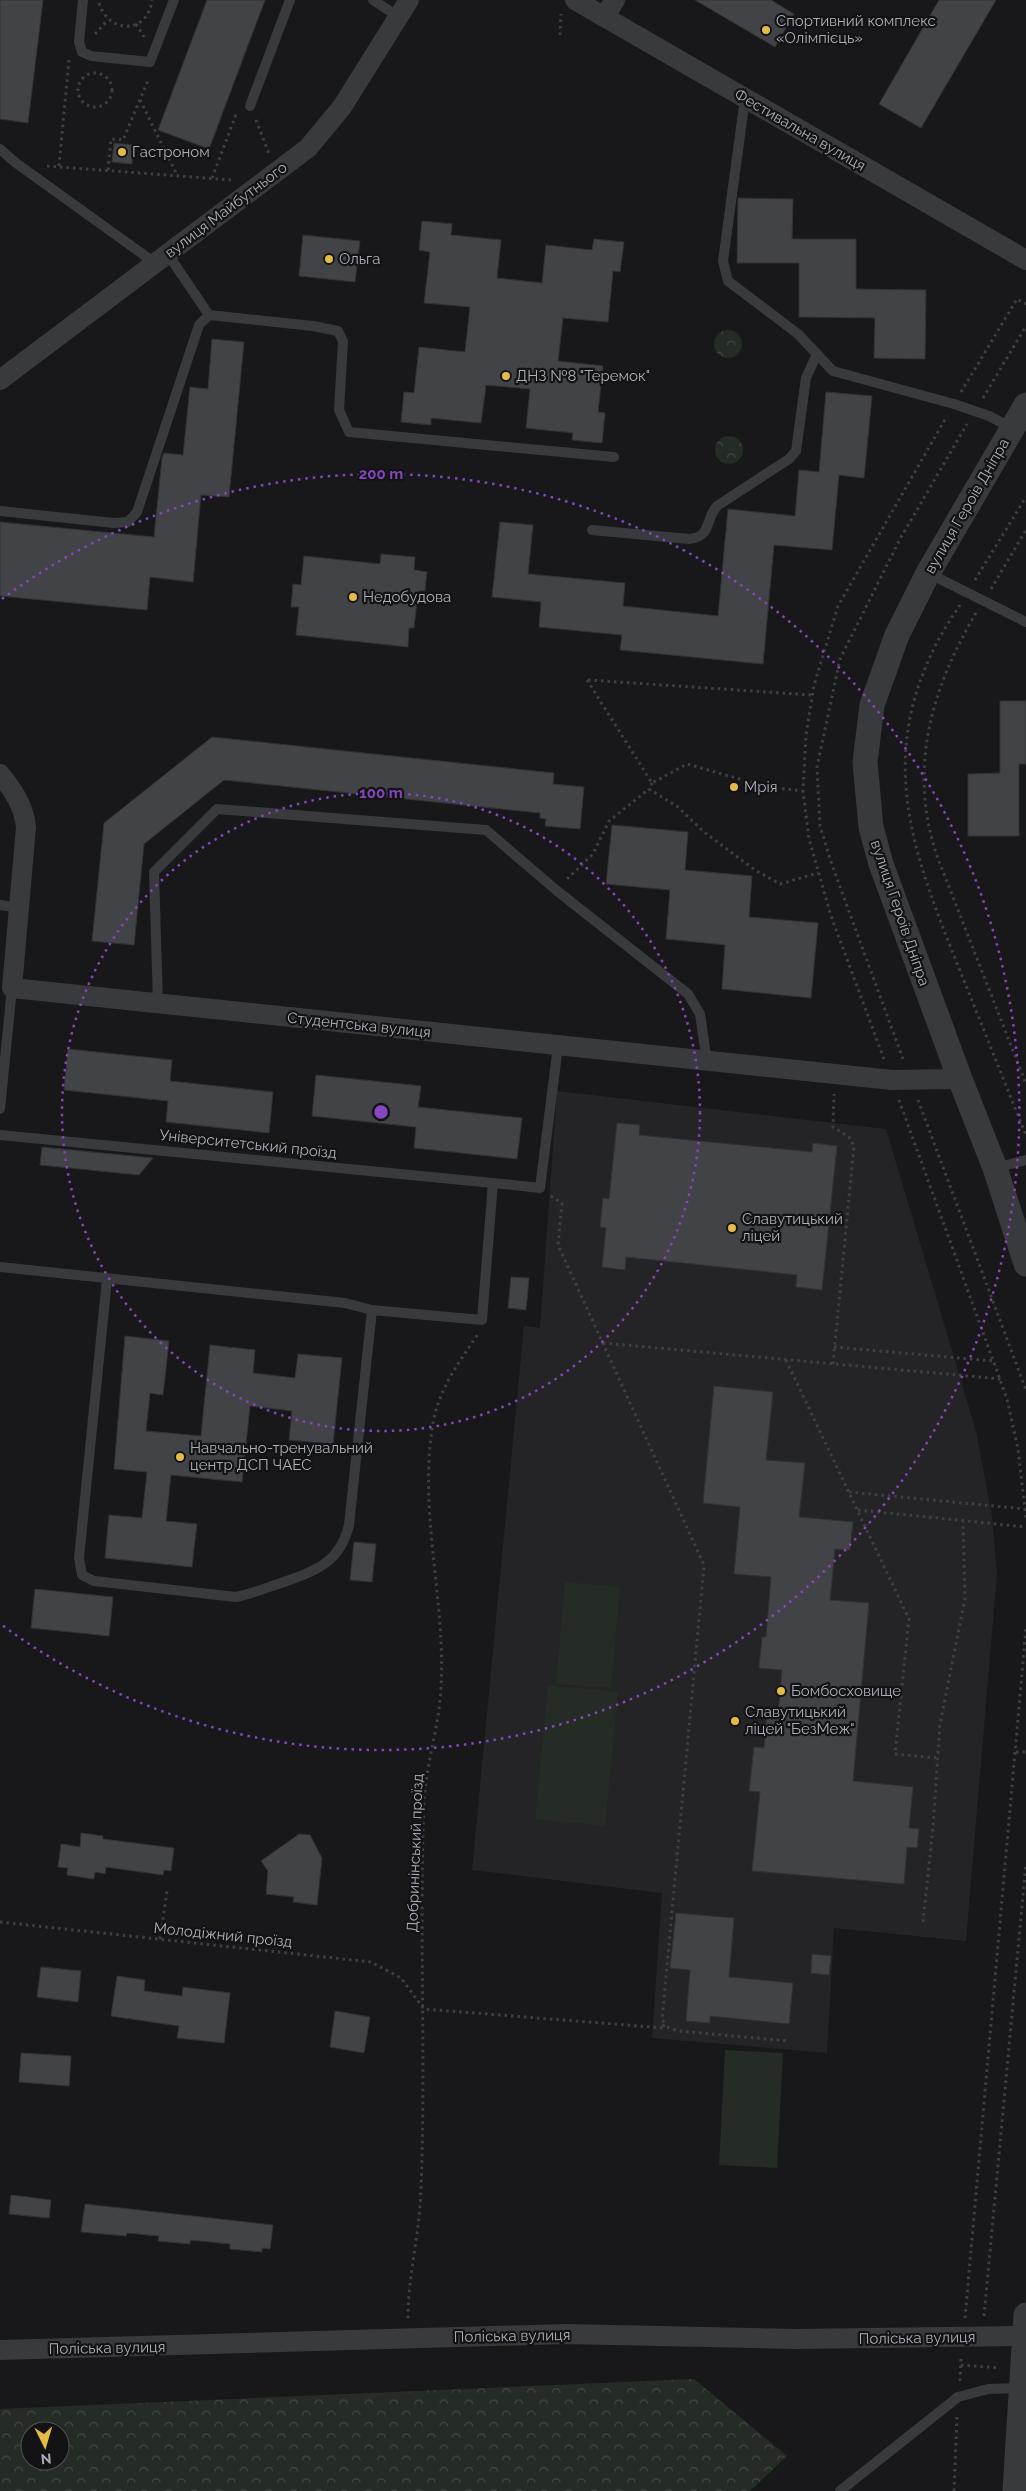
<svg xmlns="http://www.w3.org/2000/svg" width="1026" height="2491" font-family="Raleway,sans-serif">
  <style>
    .built { fill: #242427 }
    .forest { fill: url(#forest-crowns); fill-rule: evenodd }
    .pitch { fill: #242c25 }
    .building { fill: #424347; stroke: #323235 }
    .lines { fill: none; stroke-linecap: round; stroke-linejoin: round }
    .path { stroke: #3f4045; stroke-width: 3; stroke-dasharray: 2.5 4; stroke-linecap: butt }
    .service { stroke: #393a3e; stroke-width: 10 }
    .minor { stroke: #393a3e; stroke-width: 20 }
    .tertiary { stroke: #393a3e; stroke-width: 25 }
    .ring { fill: none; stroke: #8546be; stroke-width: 2.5; stroke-dasharray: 2.5 5 }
    .poi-dot { fill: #e4bb45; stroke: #131315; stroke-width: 2 }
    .labels { text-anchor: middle; stroke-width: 4.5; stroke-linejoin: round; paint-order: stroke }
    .poi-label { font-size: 15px; fill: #abaeb8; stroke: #131315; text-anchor: start }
    .street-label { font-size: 15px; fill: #abaeb8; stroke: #131315 }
    .centre { fill: #8546be; stroke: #131315; stroke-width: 2.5 }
    .ring-label { font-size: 15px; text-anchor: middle; font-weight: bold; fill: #8546be; stroke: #131315; stroke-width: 4.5; stroke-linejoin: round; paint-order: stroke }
  </style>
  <defs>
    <pattern id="forest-crowns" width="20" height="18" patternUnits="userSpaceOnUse" patternTransform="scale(1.25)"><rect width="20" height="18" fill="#242c25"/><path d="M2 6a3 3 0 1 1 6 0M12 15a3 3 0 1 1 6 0" fill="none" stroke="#414843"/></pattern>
  </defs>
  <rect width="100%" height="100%" fill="#18181a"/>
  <!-- built -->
  <path class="built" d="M 557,1091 L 886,1129 L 976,1431 L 992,1516 L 997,1573 L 966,1941 L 834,1928 L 827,2053 L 652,2038 L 662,1893 L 472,1870 L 524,1326 L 540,1328 Z"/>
  <!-- forest -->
  <g class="forest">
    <circle cx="728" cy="344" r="14"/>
    <circle cx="729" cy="450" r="14"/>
    <path d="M 694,2379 L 787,2456 L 750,2491 L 0,2491 L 0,2409 ZM 30,2431 L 60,2431 L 60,2461 L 30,2461 Z"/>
  </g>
  <!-- pitch -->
  <g class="pitch">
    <path d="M 565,1582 L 620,1587 L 611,1688 L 556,1684 Z"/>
    <path d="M 548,1685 L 618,1692 L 605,1826 L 535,1819 Z"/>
    <path d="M 725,2050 L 783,2053 L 777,2168 L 719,2165 Z"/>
  </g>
  <!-- building -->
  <g class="building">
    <path d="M 0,0 L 43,0 L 28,123 L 0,119 Z"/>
    <path d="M 207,0 L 265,0 L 209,149 L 158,130 Z"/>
    <path d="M 695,0 L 771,0 L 794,14 L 775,47 Z"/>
    <path d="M 939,0 L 996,0 L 921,128 L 879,104 Z"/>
    <path d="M 114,143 L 133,145 L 132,164 L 112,162 Z"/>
    <path d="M 738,198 L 793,199 L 792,239 L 856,239 L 856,289 L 926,290 L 925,359 L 874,358 L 875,318 L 799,317 L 799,263 L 737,263 Z"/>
    <path d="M 422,221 L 452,224 L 451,235 L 501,240 L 497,278 L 542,283 L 546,245 L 592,250 L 594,239 L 624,242 L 620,272 L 613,271 L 608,322 L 563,318 L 558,361 L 603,366 L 598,412 L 605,413 L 602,443 L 572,440 L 573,433 L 526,428 L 530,389 L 486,385 L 481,423 L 431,418 L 431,425 L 401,422 L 404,392 L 414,393 L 419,347 L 465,352 L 470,307 L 424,303 L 430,252 L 419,250 Z"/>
    <path d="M 303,235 L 360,241 L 355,282 L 299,276 Z"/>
    <path d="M 212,339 L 244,342 L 229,497 L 201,495 L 193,582 L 150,577 L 147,610 L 0,596 L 0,522 L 154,537 L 162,458 L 164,453 L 183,455 L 190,387 L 208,389 Z"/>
    <path d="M 826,392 L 872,396 L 864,478 L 839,475 L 832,550 L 774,545 L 763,664 L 620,650 L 622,635 L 539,627 L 541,602 L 492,597 L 500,522 L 533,525 L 528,574 L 625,583 L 623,606 L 718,616 L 728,509 L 795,516 L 799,470 L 819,472 Z"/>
    <path d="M 381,554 L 415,557 L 414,570 L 427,572 L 425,591 L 418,591 L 414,628 L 409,628 L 408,647 L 296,635 L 299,607 L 291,607 L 293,584 L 301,585 L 304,556 L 380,564 Z"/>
    <path d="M 1000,701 L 1026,701 L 1026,764 L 1019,764 L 1019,836 L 968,836 L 968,774 L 1000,773 Z"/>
    <path d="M 212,737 L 554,773 L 553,784 L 584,787 L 580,829 L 545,826 L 546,819 L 540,818 L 540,813 L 224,780 L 144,844 L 134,945 L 92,941 L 104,823 Z"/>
    <path d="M 612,825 L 688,832 L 685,870 L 752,876 L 749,917 L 818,923 L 811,998 L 722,989 L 725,945 L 666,939 L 670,890 L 606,884 Z"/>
    <path d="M 68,1049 L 172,1060 L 170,1081 L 273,1092 L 269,1133 L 166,1122 L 168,1101 L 64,1090 Z"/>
    <path d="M 316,1075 L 421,1086 L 418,1107 L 522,1118 L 517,1159 L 414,1148 L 416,1127 L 312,1116 Z"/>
    <path d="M 617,1123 L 640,1125 L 639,1135 L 812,1152 L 813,1143 L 837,1146 L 822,1290 L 796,1287 L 797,1275 L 626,1257 L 625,1270 L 602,1267 L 606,1228 L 600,1227 L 603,1198 L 609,1199 Z"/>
    <path d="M 42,1147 L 153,1158 L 139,1175 L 40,1165 Z"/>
    <path d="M 511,1277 L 529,1278 L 526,1310 L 508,1308 Z"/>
    <path d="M 125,1336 L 169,1341 L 163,1395 L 150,1393 L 146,1431 L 201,1436 L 210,1345 L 255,1350 L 253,1373 L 295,1378 L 298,1354 L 342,1358 L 333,1444 L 289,1440 L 292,1411 L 250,1406 L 242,1482 L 171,1475 L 166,1521 L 197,1524 L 192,1567 L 105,1558 L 109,1515 L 142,1518 L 147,1472 L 114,1469 Z"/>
    <path d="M 714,1386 L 773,1392 L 766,1460 L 805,1463 L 799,1517 L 853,1522 L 850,1550 L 835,1549 L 830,1600 L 869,1603 L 853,1781 L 913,1787 L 909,1828 L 919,1829 L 917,1848 L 907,1847 L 904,1884 L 752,1871 L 760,1792 L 749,1791 L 754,1747 L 764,1748 L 767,1714 L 778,1715 L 782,1670 L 759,1668 L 762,1637 L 766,1637 L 771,1577 L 734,1574 L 740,1507 L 703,1503 Z"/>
    <path d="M 354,1542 L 376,1544 L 372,1582 L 350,1580 Z"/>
    <path d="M 35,1589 L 113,1597 L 109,1636 L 31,1628 Z"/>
    <path d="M 81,1833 L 103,1836 L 103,1839 L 174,1848 L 171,1871 L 164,1870 L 163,1875 L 106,1867 L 105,1874 L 95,1872 L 94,1879 L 67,1875 L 68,1868 L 58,1867 L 61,1844 L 80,1847 Z"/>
    <path d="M 299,1834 L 310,1835 L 322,1858 L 317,1905 L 293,1902 L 294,1897 L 266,1894 L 268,1871 L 261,1861 Z"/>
    <path d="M 676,1913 L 734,1918 L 729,1977 L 793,1983 L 789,2024 L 710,2016 L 710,2023 L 686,2021 L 690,1970 L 670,1968 Z"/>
    <path d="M 812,1954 L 831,1956 L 829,1975 L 811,1973 Z"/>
    <path d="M 41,1967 L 81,1971 L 78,2002 L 37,1997 Z"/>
    <path d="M 117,1976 L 145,1980 L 144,1991 L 182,1996 L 183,1987 L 230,1993 L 224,2043 L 177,2038 L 179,2026 L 111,2016 Z"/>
    <path d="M 335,2011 L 370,2017 L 364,2053 L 330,2047 Z"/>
    <path d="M 21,2053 L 71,2056 L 69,2086 L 19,2082 Z"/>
    <path d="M 11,2195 L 51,2200 L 49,2218 L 9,2214 Z"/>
    <path d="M 85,2204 L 273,2225 L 270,2249 L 262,2248 L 262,2252 L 230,2249 L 230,2244 L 190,2240 L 190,2244 L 158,2241 L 159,2236 L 127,2233 L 126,2236 L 81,2232 Z"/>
  </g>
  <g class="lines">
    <!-- path -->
    <g class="path">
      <path d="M 99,3 C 109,35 148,34 152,0"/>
      <path d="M 136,24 L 144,37"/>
      <path d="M 95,34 L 108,20"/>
      <path d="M 560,35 L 561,14"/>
      <circle cx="95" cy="90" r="17"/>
      <path d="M 140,100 L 177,175"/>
      <path d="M 256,120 L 269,154"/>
      <path d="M 47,166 L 232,180"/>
      <path d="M 59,166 L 69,60"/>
      <path d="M 108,170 L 111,139 L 123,140 L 149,78"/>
      <path d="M 212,178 L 237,112"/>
      <path d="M 961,392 L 1017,299 L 1026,304"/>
      <path d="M 983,398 L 1026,326"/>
      <path d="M 975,580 L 1026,497"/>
      <path d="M 991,589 L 1026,530"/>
      <path d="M 960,605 C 948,623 935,643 927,664 C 880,772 918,865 958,966 C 981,1022 1003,1079 1026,1135"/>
      <path d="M 976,613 C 931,689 908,769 937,856 L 1026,1084"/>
      <path d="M 587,680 L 652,783 L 687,764 L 768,787 L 803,791"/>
      <path d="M 588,680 L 812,695"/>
      <path d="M 652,783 L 649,789 L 678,807 L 704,832 L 755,870 L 780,884 L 818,873"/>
      <path d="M 567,879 L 593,854 L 609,821 L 649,789"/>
      <path d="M 884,1059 L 831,916 L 809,839 L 803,791 L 806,735 L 814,685 L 838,606 L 947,416"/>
      <path d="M 903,1059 L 832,865 L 820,826 L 817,767 L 840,659 L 900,539 L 967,424"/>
      <path d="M 899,1100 L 1007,1399 L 1018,1449 L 1026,1518"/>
      <path d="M 918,1100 L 1026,1390"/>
      <path d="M 551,1196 L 562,1203 L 558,1245 L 704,1565 L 662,2020 L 666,2024 L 663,2026 L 679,2031 L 789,2041"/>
      <path d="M 603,1343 L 1001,1379"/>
      <path d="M 834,1347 L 994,1361"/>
      <path d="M 786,1360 L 909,1619 L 895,1754 L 936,1758"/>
      <path d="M 833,1364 L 854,1146 L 849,1137 L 833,1127 L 834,1094"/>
      <path d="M 849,1492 L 1025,1509"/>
      <path d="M 858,1510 L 1026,1527"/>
      <path d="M 1016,1752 L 1026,1752"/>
      <path d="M 0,1922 L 371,1962 L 401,1978 L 424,2009 L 664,2028"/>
      <path d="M 923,1922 L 933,1827 L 940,1724 L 965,1599 L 963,1521"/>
      <path d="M 160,1939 L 167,1891"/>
      <path d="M 984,2316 L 1026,1863"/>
      <path d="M 408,2318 C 408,2275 420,2232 421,2189 C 426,2060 419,1931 424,1802 C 426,1764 439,1727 441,1688 C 446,1599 418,1512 433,1423 C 439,1389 459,1362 478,1334"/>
      <path d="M 965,2318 L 1026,1628"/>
      <path d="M 961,2365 L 1000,2368"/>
      <path d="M 960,2381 L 961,2357"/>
      <path d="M 954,2491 L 957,2417"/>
    </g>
    <!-- service -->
    <g class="service">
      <path d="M 83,0 L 79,42 L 82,52 L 91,56 L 150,62 L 174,0"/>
      <path d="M 373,0 L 399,17"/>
      <path d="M 745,98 L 723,261 L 728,281 L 798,334 L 833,371 L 954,404 L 989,416 L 1012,428"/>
      <path d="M 250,106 L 290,0"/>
      <path d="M 0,149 L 16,163 L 155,263"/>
      <path d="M 209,315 L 313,326 L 338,331 L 343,341 L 339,410 L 349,432 L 614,457"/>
      <path d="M 0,511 L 114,523 L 128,522 L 137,512 L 199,325 L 209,315 L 167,253"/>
      <path d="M 592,530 L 689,539 C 712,537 705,519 717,506 L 789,459 L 796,451 L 806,378 L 817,354"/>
      <path d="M 928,573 L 1026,622"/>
      <path d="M 0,905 L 20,908"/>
      <path d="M 158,1003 L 154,872 L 217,809 L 486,830 L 556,890 L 688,994 L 700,1014 L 707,1062"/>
      <path d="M 0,1109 L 12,988"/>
      <path d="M 0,1135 L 493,1183"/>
      <path d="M 995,1168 L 1026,1160"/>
      <path d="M 0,1267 L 345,1303 L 372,1310 L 482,1320 L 493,1183 L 540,1188 L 558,1046"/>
      <path d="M 107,1279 L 79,1558 L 82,1575 L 94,1581 L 236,1597 C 252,1594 266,1588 281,1583 C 315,1571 340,1563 349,1525 L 372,1310"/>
      <path d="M 840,2491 L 958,2397 L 988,2389 L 1020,2388"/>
    </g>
    <!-- minor -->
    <g class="minor">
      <path d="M 575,0 L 1026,260"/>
      <path d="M 604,17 L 615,0"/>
      <path d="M 0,380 L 308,148 L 342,107 L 409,0"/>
      <path d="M 0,774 C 13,790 24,806 26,827 L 12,988 L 892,1080 L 960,1079"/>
      <path d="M 0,2350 L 566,2334 L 795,2339 L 1024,2336"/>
    </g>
    <!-- tertiary -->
    <g class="tertiary">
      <path d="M 1026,405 L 928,573 L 897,635 L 872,705 L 865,762 L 871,827 L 881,864 L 960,1079 L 995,1168 L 1026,1264"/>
      <path d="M 1015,2491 L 1026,2315"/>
    </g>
  </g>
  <!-- distance rings -->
  <g class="ring">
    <circle cx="381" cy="1112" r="319"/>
    <path d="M2 599A638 638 0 1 1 2 1625"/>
  </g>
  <!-- markers -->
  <g class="poi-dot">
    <circle cx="766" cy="30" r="5"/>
    <circle cx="122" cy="152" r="5"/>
    <circle cx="329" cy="259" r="5"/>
    <circle cx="506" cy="376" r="5"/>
    <circle cx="353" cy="597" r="5"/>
    <circle cx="734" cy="787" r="5"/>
    <circle cx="732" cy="1228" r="5"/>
    <circle cx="180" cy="1457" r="5"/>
    <circle cx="781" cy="1691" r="5"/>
    <circle cx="735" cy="1721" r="5"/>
  </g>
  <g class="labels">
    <!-- poi labels -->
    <g class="poi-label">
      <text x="776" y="26">Спортивний комплекс<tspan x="776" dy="17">«Олімпієць»</tspan></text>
      <text x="132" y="157">Гастроном</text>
      <text x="339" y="264">Ольга</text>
      <text x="516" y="381">ДНЗ №8 "Теремок"</text>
      <text x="363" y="602">Недобудова</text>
      <text x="744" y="792">Мрiя</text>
      <text x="742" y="1224">Славутицький<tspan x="742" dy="17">ліцей</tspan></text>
      <text x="190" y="1453">Навчально-тренувальний<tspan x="190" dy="17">центр ДСП ЧАЕС</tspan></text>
      <text x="791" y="1696">Бомбосховище</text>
      <text x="745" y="1717">Славутицький<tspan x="745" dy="17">ліцей "БезМеж"</tspan></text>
    </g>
    <!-- street labels -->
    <g class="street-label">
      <text transform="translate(800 130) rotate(30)" y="5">Фестивальна вулиця</text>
      <text transform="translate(226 210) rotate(-37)" y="5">вулиця Майбутнього</text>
      <text transform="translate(967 506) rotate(-60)" y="5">вулиця Героїв Дніпра</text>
      <text transform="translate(900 913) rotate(71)" y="5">вулиця Героїв Дніпра</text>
      <text transform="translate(359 1025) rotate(6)" y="5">Студентська вулиця</text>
      <text transform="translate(248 1144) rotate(6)" y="5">Університетський проїзд</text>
      <text transform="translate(415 1853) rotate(-88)" y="5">Добринінський проїзд</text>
      <text transform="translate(223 1935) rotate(6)" y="5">Молодіжний проїзд</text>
      <text transform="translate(512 2336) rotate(-1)" y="5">Поліська вулиця</text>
      <text transform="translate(917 2338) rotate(-1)" y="5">Поліська вулиця</text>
      <text transform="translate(107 2348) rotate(-1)" y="5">Поліська вулиця</text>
    </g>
  </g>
  <circle cx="381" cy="1112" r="8" class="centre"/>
  <g class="ring-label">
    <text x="381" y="479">200 m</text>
    <text x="381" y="798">100 m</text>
  </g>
  <!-- north arrow -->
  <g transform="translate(45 2446) rotate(175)"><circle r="24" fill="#131315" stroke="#505156"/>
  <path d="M0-4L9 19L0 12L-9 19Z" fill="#e4bb45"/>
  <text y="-8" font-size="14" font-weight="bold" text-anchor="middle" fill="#abaeb8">N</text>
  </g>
</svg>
